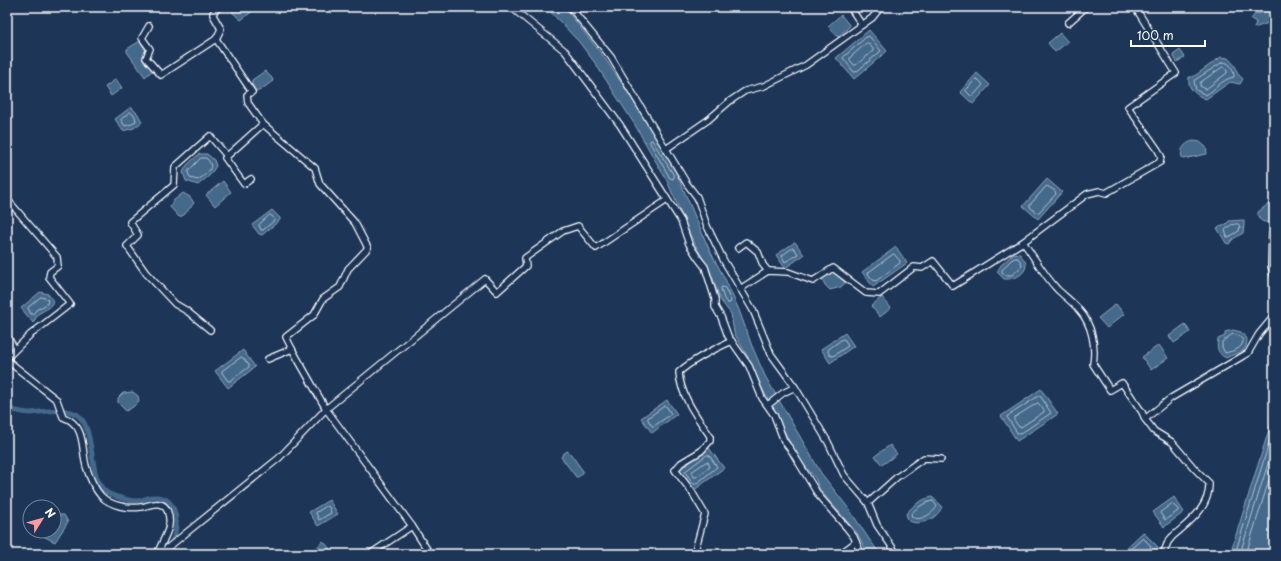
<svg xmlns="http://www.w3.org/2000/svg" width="1281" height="561" font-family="'Playpen Sans',sans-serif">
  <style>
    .water { fill: #44698b; stroke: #8fa5b9 }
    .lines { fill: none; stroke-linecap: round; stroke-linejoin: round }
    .shore { stroke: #b4c3d1; stroke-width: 1 }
    .canal { stroke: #44698b; stroke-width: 5 }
    .minor-casing { stroke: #fff; stroke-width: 8 }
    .minor { stroke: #1d3557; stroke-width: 5.5 }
  </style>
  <rect width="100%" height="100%" fill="#1d3557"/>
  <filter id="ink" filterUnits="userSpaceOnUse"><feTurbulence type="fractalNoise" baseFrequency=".025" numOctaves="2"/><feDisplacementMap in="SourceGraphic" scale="8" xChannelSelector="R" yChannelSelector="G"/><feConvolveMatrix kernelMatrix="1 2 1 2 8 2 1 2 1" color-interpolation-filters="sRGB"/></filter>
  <g filter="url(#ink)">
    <!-- water -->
    <g class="water">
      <path d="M 230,7 L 258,7 L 241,20 L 233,13 Z"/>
      <path d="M 546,7 L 564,7 L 604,57 L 633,100 L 676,172 L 709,249 L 726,281 L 739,310 L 752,346 L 765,376 L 821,473 L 849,509 L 869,539 L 880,554 L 868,554 L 857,533 L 820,490 L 815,478 L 797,456 L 759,382 L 748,357 L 734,333 L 731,314 L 721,301 L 710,271 L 692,239 L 667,181 L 635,125 L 595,63 L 579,42 Z"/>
      <path d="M 1269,7 L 1274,7 L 1274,21 L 1254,28 L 1256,22 L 1251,19 L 1256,13 L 1260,14 Z"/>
      <path d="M 841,15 L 850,26 L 838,37 L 828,26 Z"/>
      <path d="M 869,30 L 887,51 L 854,79 L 836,58 Z"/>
      <path d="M 1060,33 L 1068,42 L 1055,52 L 1048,43 Z"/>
      <path d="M 140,41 L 145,49 L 153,70 L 145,77 L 127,52 L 127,49 Z"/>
      <path d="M 1180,50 L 1185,57 L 1177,62 L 1173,55 Z"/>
      <path d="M 1221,57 L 1228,58 C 1232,62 1238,68 1237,73 L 1243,79 L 1240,84 L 1230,82 L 1206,99 C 1196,95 1187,89 1189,77 L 1193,77 Z"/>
      <path d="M 265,71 L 272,78 L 273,81 L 259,91 L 256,91 L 252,84 L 252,80 Z"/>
      <path d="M 977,73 L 990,85 L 973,104 L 960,92 Z"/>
      <path d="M 116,79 L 122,88 L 111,96 L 105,87 Z"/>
      <path d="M 131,107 L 138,114 L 142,122 L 134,128 L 123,131 L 115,119 Z"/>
      <path d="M 1194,141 L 1200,142 L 1206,147 L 1207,154 L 1183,159 C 1178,151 1185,142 1194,141 Z"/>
      <path d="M 199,154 L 207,154 L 214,160 L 216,166 L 210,175 L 198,185 L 186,181 L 183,172 L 187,165 Z"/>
      <path d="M 1047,179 L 1062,192 L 1038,219 L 1023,206 Z"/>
      <path d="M 223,181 L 231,192 L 215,206 L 206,195 Z"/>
      <path d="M 183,193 L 190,197 L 194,203 L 184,215 L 179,217 L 170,207 L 173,201 Z"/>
      <path d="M 1272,201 L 1274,202 L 1274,221 C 1266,224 1257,222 1258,212 Z"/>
      <path d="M 272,210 L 280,218 L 280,220 L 262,235 L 259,234 L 252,225 Z"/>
      <path d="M 1244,220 L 1244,226 L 1243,233 L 1233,239 L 1229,244 L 1226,243 L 1217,228 L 1225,225 L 1229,221 Z"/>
      <path d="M 795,242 L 804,255 L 785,268 L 776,255 Z"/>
      <path d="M 896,247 L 907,263 L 873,287 L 862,272 Z"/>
      <path d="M 1014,253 L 1020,254 C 1022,257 1026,261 1026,265 C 1026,275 1012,280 1004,279 L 997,272 L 1001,265 Z"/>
      <path d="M 832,272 L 836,272 L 845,283 L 841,287 L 830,290 L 825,285 L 822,278 Z"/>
      <path d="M 40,292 L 48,294 L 53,301 L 50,307 L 38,314 L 33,323 L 21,308 Z"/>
      <path d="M 882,297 L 891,308 L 880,317 L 871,306 Z"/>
      <path d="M 1116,304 L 1124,314 L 1107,328 L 1098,318 Z"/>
      <path d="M 1185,324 L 1190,332 L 1174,343 L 1169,336 Z"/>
      <path d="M 1233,330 L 1241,332 L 1247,339 C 1247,354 1237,352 1226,358 C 1218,354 1216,348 1218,339 L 1225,336 L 1225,332 Z"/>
      <path d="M 845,333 L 854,346 L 830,363 L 821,349 Z"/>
      <path d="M 1159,345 L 1168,358 L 1151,370 L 1142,357 Z"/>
      <path d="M 243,350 L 255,367 L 228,388 L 215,371 Z"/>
      <path d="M 1041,389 L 1058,414 L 1017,441 L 1001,416 Z"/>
      <path d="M 133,392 L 138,396 L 139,401 L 133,407 L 126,411 L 118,403 L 118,398 L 123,393 Z"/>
      <path d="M 667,400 L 677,414 L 652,433 L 641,418 Z"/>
      <path d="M 1274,413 L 1274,554 L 1230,554 L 1273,417 Z"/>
      <path d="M 890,445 L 897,454 L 882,465 L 875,456 Z"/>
      <path d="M 709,448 L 724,468 L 693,491 L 678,471 Z"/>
      <path d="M 567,451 L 570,453 L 583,471 C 583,475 579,477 576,477 L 561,457 L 563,454 Z"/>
      <path d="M 932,497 L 942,506 C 939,518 919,528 908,520 L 906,514 C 913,505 922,499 932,497 Z"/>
      <path d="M 1174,497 L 1184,512 L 1164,527 L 1153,512 Z"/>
      <path d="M 329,500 L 338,514 L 318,526 L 309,512 Z"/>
      <path d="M 57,515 L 64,515 L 68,522 L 55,542 L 39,534 L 39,531 L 54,531 L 54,517 Z"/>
      <path d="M 1143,532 L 1158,547 L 1151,554 L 1120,554 Z"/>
      <path d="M 323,541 L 333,552 L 331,554 L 311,554 Z"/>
    </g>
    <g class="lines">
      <!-- shore -->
      <g class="shore">
        <path d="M 868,36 L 870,37 L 881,51 L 856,72 L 854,72 L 843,58 Z"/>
        <path d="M 867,43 L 869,44 L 873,49 L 873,51 L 856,65 L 854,65 L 850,60 L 850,58 Z"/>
        <path d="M 1223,62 C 1231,62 1234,71 1234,77 C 1222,79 1216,89 1206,95 L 1196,90 L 1194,81 Z"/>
        <path d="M 1223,67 L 1225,68 L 1227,71 L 1227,73 L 1206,89 L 1200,86 L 1200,83 Z"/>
        <path d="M 976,79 L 979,80 L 983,85 L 972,97 L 966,91 Z"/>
        <path d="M 130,112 L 135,116 L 136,121 L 132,124 L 125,126 L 121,120 Z"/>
        <path d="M 652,140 L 673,174 L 674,177 L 673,179 L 670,178 L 650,143 L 650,141 Z"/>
        <path d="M 201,158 L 206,158 C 217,168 206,174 198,180 L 190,178 L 188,172 Z"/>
        <path d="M 1047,186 L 1055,191 L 1056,194 L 1039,212 L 1037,213 L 1030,207 L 1030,205 Z"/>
        <path d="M 270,215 L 272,216 L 275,220 L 263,230 L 261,230 L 259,225 Z"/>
        <path d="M 1238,224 L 1240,226 L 1239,231 L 1229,237 L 1227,237 L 1225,230 L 1231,225 Z"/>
        <path d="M 793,248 L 795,249 L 798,254 L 785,262 L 782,256 Z"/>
        <path d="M 894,254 L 900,261 L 900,263 L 876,281 L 873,280 L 868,274 L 869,272 Z"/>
        <path d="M 1015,258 L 1018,258 L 1022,264 L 1021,267 L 1012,275 L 1005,275 L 1002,272 L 1002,270 L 1010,261 Z"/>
        <path d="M 722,287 L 725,288 L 731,301 L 730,303 L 727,303 L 724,299 L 721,289 Z"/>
        <path d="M 41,297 L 45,298 L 48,300 L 47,304 L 36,310 L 33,314 L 31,314 L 28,308 Z"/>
        <path d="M 1233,334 L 1239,336 L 1243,340 C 1243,349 1233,351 1225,353 L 1222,347 L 1222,342 C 1224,340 1231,335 1233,334 Z"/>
        <path d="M 843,339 L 845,340 L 848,346 L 833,356 L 831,356 L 828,352 L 828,350 Z"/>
        <path d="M 242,357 L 249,365 L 249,367 L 230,381 L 228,381 L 222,373 L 222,371 Z"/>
        <path d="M 1039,396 L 1041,397 L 1051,413 L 1020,434 L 1018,434 L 1007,417 Z"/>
        <path d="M 1038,403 L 1044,410 L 1044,412 L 1021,427 L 1019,427 L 1014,420 L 1014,418 Z"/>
        <path d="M 665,406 L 667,407 L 671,414 L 654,426 L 652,426 L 648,420 L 648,418 Z"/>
        <path d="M 707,455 L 709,455 L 717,467 L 696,484 L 694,484 L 685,472 Z"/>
        <path d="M 706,462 L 708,462 L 710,467 L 696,477 L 694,477 L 692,472 Z"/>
        <path d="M 933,501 L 937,506 C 933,514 920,522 912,517 L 911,514 C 916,508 925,502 933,501 Z"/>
        <path d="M 1172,504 L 1178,509 L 1178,511 L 1165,520 L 1160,513 Z"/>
        <path d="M 327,506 L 329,507 L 331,513 L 319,520 L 316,513 Z"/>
        <path d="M 1125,554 L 1143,538 L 1151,546 L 1148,554"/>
        <path d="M 1235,554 L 1274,427"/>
        <path d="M 1240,554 L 1274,444"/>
        <path d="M 1246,554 L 1274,464"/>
      </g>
      <!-- canal -->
      <path class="canal" d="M 7,409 C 15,410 23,413 31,413 C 44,412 58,408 71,412 C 99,419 85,476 106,492 C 112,496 129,501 136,501 C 142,501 147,497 153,497 C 176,495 179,520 174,537 C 172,543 169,548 166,554"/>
      <defs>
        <g id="minor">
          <path d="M 511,7 L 565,51 L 620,125 L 681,221 L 689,244 L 698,258 L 705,267 L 715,299 L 715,307 L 721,317 L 728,336 L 749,366 L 762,398 L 774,415 L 784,441 L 791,450 L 819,496 L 847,528 L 854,537 L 861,554"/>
          <path d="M 570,7 L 611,57 L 687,184 L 697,197 L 707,226 L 724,261 L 753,310 L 771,354 L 795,387 L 828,442 L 844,475 L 868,503 L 877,525 L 897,554"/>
          <path d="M 850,7 L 862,25 L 872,18 L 881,7"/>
          <path d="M 1068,23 L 1086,7"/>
          <path d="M 149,26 L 142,38 L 150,49 L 146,58 L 161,75 L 216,39 L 221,29 L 213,15 L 213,13 L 219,7"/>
          <path d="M 216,39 L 252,92 L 247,95 L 248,103 L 263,124 L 315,168 L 320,184 L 355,223 L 368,248 L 348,269 L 340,287 L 323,299 L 314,315 L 286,337 L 292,349 L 268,359"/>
          <path d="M 666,149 L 708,120 L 730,101 L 745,91 L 764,86 L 806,65 L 862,25"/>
          <path d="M 251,179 L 244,184 L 225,158 L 263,124"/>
          <path d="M 7,199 L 57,257 L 58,266 L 50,272 L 49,277 L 70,304 L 30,335 L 7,358 L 8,361 L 57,400 L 63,417 C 86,425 81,447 86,466 C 89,476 94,488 101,496 C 111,506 128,509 141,507 C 147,506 152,503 159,504 C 170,505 171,524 167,532 C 164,540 160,547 157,554"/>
          <path d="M 1274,231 L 1272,235 L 1271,266 L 1274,277"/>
          <path d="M 1023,242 C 1034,257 1044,275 1057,289 C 1064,296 1073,302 1079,310 C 1092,324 1096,346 1093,364 L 1110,390 L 1122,383 L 1142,412 L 1145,419 L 1154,431 L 1172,442 L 1194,468 L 1209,483 C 1210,508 1189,522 1172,537 L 1168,542 L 1163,554"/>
          <path d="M 738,248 L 746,242 L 758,252 L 763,265 L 768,271"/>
          <path d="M 740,289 L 768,271 L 788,272 L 813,281 L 833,268 L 866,293 L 879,294 L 914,267 L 922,268 L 933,261 L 953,286 L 1023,242 L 1087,194 L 1099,191 L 1106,193 L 1160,162 L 1161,156 L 1158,150 L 1128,107 L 1176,73 L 1135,7"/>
          <path d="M 210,330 L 187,311 L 175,304 L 146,273 L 127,246 L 138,235 L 130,222 L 174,185 L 175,167 L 210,136 L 227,156"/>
          <path d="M 7,336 L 15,349"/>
          <path d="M 768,405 L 783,393 L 795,387"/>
          <path d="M 1145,419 L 1171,398 L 1248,353 L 1259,334 L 1274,316"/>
          <path d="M 868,503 L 897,477 L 924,458 L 941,459"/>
          <path d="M 160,554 L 279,458 L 326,409 L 292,349"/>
          <path d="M 370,554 L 412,526"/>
          <path d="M 430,554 L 412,526 L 326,409 L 485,279 L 497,292 L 526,266 L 525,258 L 563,231 L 578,226 L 596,248 L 667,200"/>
          <path d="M 696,554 L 696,547 L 705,514 L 692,492 L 675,470 L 681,463 L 701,451 L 710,441 L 710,436 C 697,417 680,395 679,372 C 694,359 714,349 732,341"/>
          <path d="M 840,554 L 856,542"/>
        </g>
      </defs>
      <!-- minor casing -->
      <use href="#minor" class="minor-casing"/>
      <!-- minor -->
      <use href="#minor" class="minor"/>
    </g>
  </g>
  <!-- margin -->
  <rect width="1281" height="561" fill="none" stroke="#1d3557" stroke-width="24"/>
  <rect x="12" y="12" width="1257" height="537" fill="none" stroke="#fff" stroke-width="1.5" filter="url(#ink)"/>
  <!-- north arrow -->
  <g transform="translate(42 519) rotate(53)"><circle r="19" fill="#1d3557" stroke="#77869a"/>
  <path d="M0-3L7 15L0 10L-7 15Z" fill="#ff9aa2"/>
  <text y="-6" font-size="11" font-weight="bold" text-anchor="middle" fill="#ffffff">N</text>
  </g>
  <!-- scale -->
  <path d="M1131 40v6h74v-6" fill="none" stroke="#ffffff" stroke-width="2"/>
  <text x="1137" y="40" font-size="12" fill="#ffffff" stroke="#1d3557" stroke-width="3" paint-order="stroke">100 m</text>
</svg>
